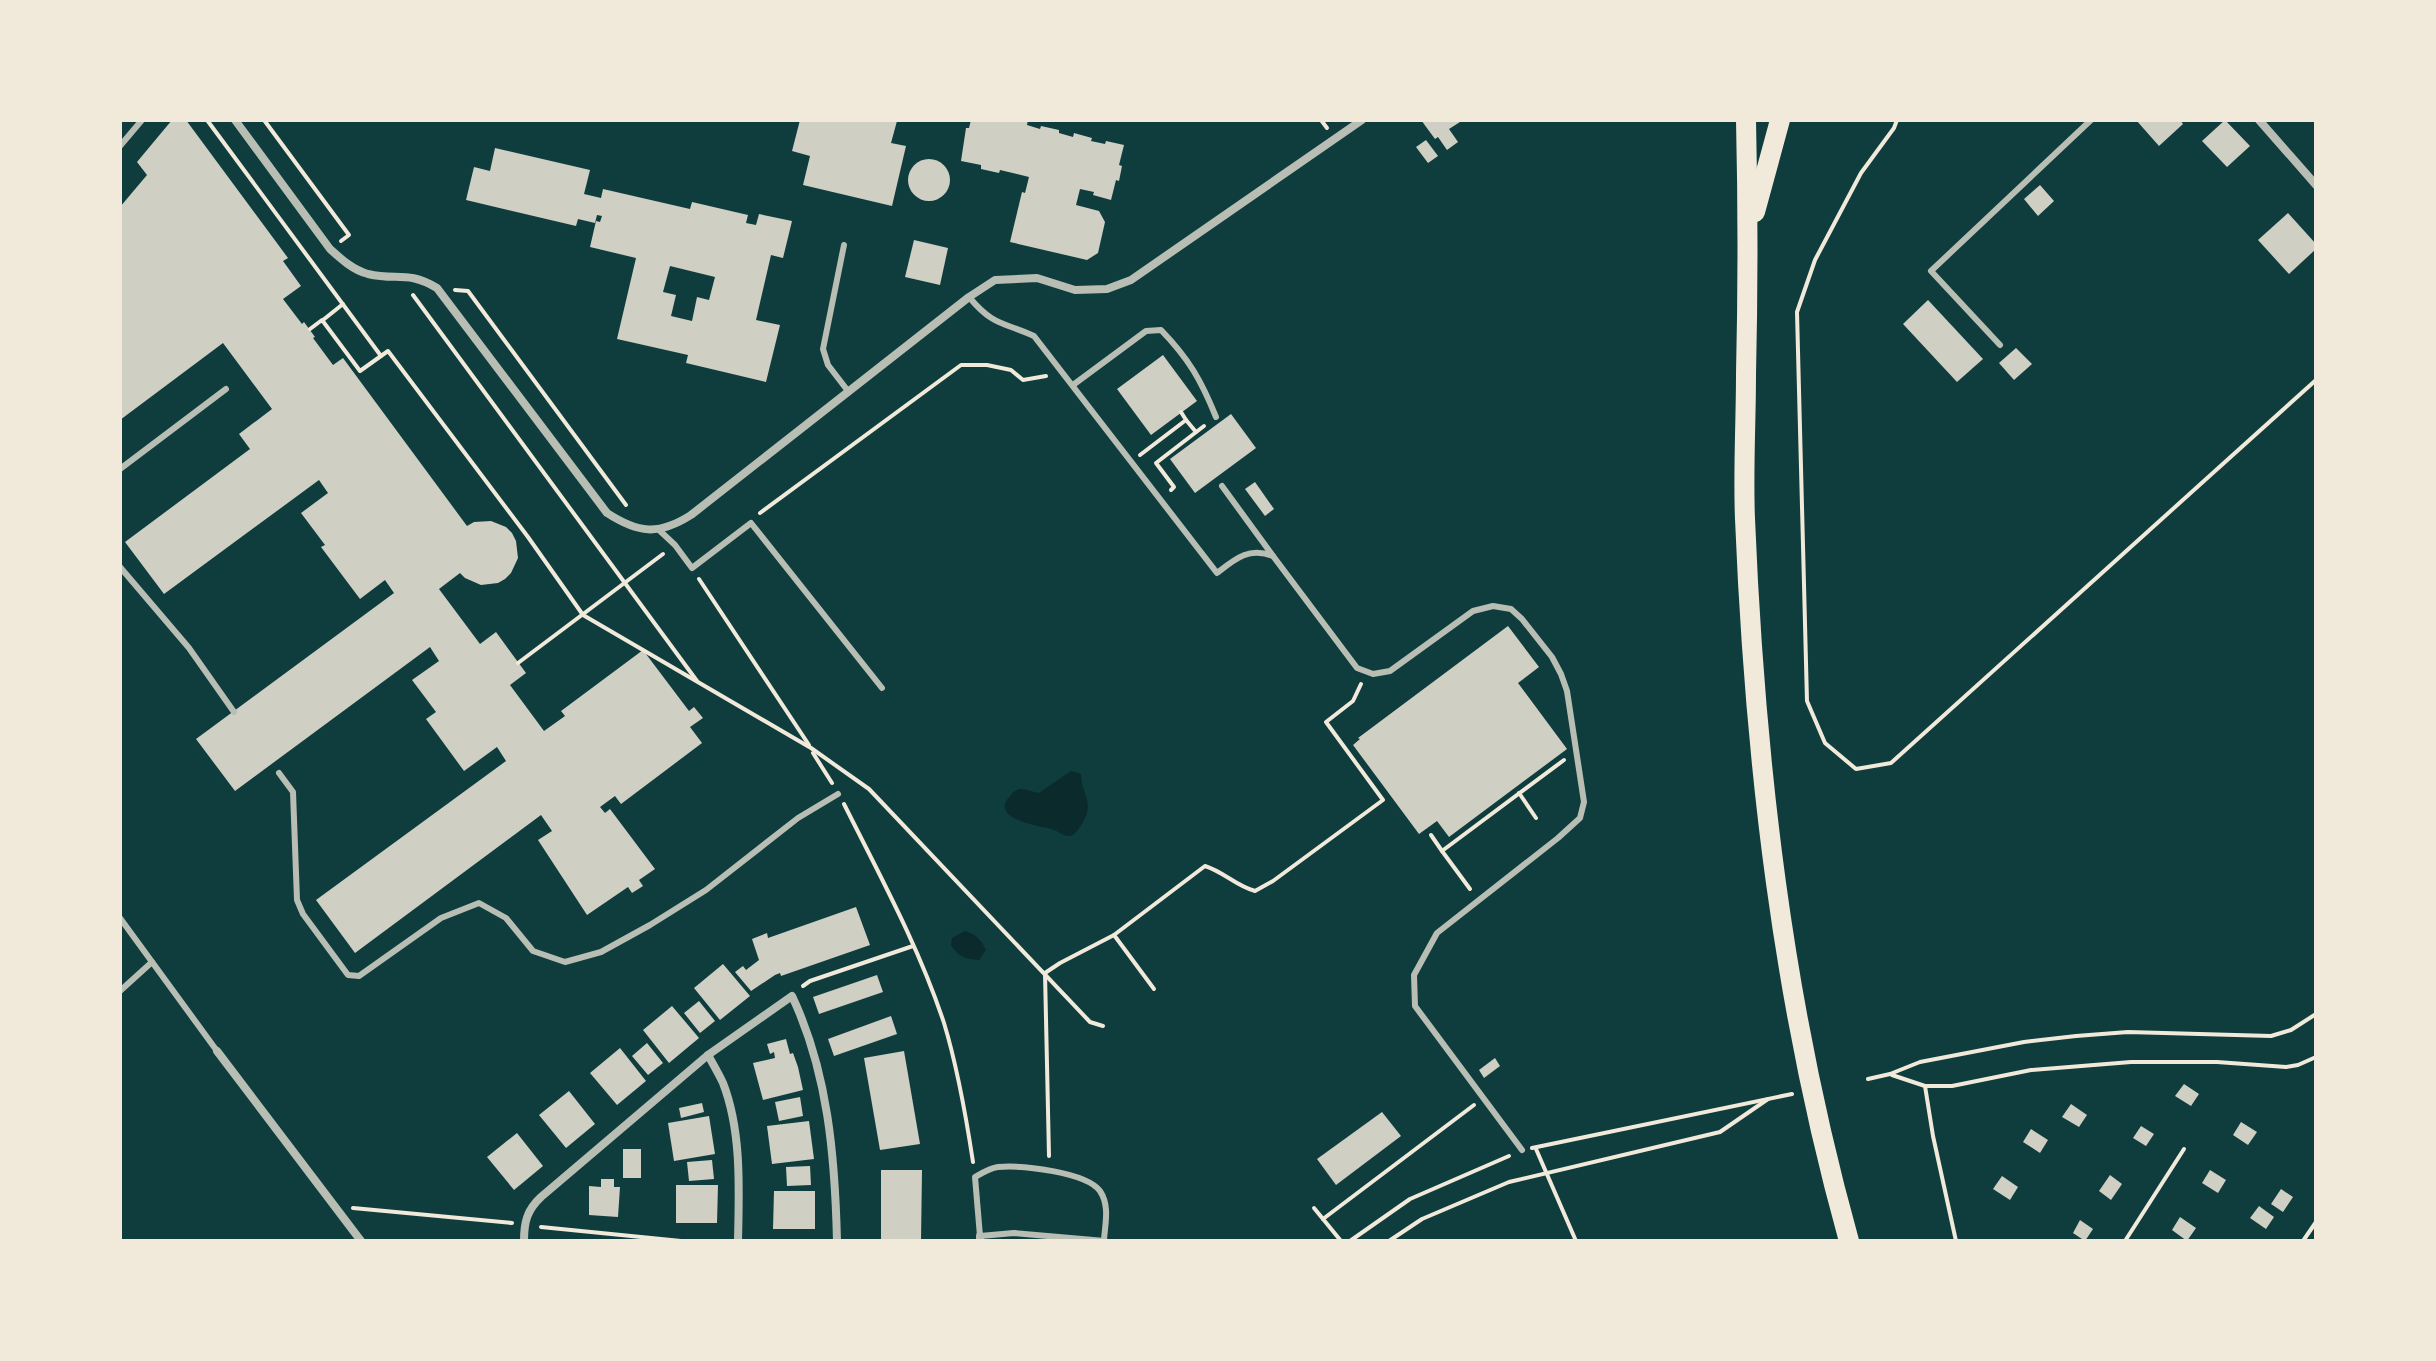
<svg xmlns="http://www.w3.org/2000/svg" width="2436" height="1361" font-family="Commissioner,sans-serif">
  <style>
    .water { fill: #0a2a2b }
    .building { fill: #cfcfc3; fill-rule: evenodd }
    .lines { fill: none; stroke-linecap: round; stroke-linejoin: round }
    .path { stroke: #f1e9da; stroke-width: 4 }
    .service { stroke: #b8beb3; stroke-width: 6 }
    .minor { stroke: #b8beb3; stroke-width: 8 }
    .primary { stroke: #f1e9da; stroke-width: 20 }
  </style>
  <rect width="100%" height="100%" fill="#0f3d3e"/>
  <!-- water -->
  <g class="water">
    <path d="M 1071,771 L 1081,774 C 1081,793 1095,802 1083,822 C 1069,847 1065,832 1048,828 C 1035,826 989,817 1010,796 C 1013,792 1015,790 1020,789 C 1026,789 1033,792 1039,793 Z"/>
    <path d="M 965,931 C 976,935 981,939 986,950 L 979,960 C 966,959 958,957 951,945 L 952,938 Z"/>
  </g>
  <!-- building -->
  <g class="building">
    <path d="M 172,120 L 186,120 L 288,258 L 283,261 L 301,286 L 283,299 L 302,324 L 304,322 L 315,337 L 313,338 L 333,365 L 343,358 L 467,526 L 474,522 L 491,521 L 506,527 L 512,533 L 516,541 L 518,558 L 511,573 L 505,579 L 498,583 L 481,585 L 465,578 L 460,573 L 439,589 L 480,644 L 496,632 L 526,673 L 510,685 L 544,731 L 565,716 L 561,711 L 643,650 L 689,711 L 694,707 L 703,718 L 690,727 L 702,743 L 621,804 L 615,796 L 600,807 L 605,813 L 610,809 L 655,869 L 639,880 L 643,886 L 632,893 L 628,887 L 587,915 L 538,840 L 552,831 L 541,815 L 355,953 L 316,900 L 506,761 L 497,747 L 464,771 L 426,719 L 436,712 L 412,680 L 439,661 L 430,647 L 235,791 L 196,739 L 394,593 L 385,580 L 360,599 L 321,547 L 325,545 L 301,513 L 328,493 L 319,480 L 164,594 L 125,542 L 250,449 L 239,434 L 272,409 L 223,343 L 120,420 L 120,207 L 147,175 L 137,162 Z"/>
    <path d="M 800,120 L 897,121 L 891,143 L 906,146 L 892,206 L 803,185 L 810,156 L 792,151 Z"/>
    <path d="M 971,120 L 1028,120 L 1027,125 L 1040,129 L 1041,126 L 1059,130 L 1059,133 L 1073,137 L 1074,133 L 1092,138 L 1091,141 L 1105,144 L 1106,141 L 1124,145 L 1119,165 L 1122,166 L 1119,181 L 1116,180 L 1111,200 L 1093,195 L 1094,192 L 1080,189 L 1076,205 L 1099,211 L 1105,222 L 1098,253 L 1087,260 L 1010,242 L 1022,192 L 1025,193 L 1029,177 L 1000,170 L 999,173 L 981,169 L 981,165 L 961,161 L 966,128 L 969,128 Z"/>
    <path d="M 1421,120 L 1458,120 L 1460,122 L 1449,129 L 1458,142 L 1447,150 L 1438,137 L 1435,139 Z"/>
    <path d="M 2136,120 L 2180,120 L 2183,124 L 2159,146 Z"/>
    <path d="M 2225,120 L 2250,146 L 2227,167 L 2202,141 Z"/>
    <path d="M 1426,140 L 1438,156 L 1428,163 L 1416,147 Z"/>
    <path d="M 495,148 L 590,170 L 584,194 L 601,198 L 603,189 L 690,209 L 692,202 L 748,215 L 746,223 L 756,225 L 759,214 L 792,221 L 783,258 L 771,255 L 756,320 L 780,325 L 766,382 L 686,363 L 688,355 L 617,339 L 636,258 L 590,247 L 596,221 L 600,222 L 602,216 L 597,215 L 595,223 L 578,219 L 576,226 L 466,200 L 474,167 L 490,171 ZM 670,266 L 715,277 L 709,300 L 697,297 L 692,321 L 671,316 L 676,295 L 663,292 Z"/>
    <circle cx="929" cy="180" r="21"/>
    <path d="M 2040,185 L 2054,201 L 2038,216 L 2024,199 Z"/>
    <path d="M 2288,213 L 2316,244 L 2316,249 L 2289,274 L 2258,240 Z"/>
    <path d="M 914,240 L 948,248 L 940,285 L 905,277 Z"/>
    <path d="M 1928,300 L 1983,359 L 1957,382 L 1903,324 Z"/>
    <path d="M 2016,348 L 2032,364 L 2014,380 L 1999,363 Z"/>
    <path d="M 1163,355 L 1197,401 L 1151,435 L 1117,389 Z"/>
    <path d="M 1231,414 L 1256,448 L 1195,493 L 1170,459 Z"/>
    <path d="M 1255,482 L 1274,509 L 1265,516 L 1245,489 Z"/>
    <path d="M 1508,626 L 1539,667 L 1518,683 L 1567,749 L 1449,837 L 1437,821 L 1419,834 L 1353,745 L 1360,739 L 1358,738 Z"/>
    <path d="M 856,907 L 870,945 L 781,976 L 780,973 L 775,975 L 751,991 L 735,972 L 743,966 L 746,970 L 759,960 L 752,939 L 767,933 L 768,938 Z"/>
    <path d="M 723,964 L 750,996 L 720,1020 L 694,988 Z"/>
    <path d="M 877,975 L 883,992 L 819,1014 L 813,997 Z"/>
    <path d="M 699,1001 L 715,1021 L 700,1033 L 684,1013 Z"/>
    <path d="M 672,1006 L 699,1038 L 669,1063 L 643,1030 Z"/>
    <path d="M 891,1016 L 897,1034 L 834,1056 L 828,1039 Z"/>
    <path d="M 786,1039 L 790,1054 L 793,1053 L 798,1067 L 803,1090 L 763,1100 L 753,1063 L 775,1058 L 774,1052 L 770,1054 L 767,1044 Z"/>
    <path d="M 647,1043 L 663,1063 L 648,1075 L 632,1056 Z"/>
    <path d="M 620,1048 L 646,1081 L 617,1105 L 590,1073 Z"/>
    <path d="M 904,1051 L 920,1144 L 880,1150 L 864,1058 Z"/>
    <path d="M 1495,1058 L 1500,1066 L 1484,1078 L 1479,1070 Z"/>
    <path d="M 2184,1084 L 2199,1094 L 2191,1106 L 2175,1096 Z"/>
    <path d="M 569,1091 L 595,1124 L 566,1148 L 539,1115 Z"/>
    <path d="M 800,1097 L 803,1116 L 779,1121 L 775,1102 Z"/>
    <path d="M 702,1103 L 704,1112 L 681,1118 L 679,1108 Z"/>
    <path d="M 2071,1104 L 2087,1115 L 2079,1127 L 2062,1117 Z"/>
    <path d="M 1382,1112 L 1401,1136 L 1336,1185 L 1317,1159 Z"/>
    <path d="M 709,1116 L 715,1154 L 674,1161 L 668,1123 Z"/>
    <path d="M 809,1121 L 814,1159 L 772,1164 L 767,1126 Z"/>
    <path d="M 2241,1122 L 2257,1132 L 2248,1145 L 2233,1135 Z"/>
    <path d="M 2141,1126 L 2154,1134 L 2146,1146 L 2133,1138 Z"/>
    <path d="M 2031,1129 L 2048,1140 L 2040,1153 L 2023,1142 Z"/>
    <path d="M 517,1133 L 543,1166 L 514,1190 L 487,1157 Z"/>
    <rect x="623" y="1149" width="18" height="29"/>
    <path d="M 712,1160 L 714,1179 L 689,1181 L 687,1162 Z"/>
    <path d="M 810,1166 L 811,1185 L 787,1186 L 786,1167 Z"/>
    <path d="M 881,1170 L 922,1170 L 921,1241 L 881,1241 Z"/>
    <path d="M 2210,1170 L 2226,1180 L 2218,1193 L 2202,1183 Z"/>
    <path d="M 2110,1175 L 2122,1184 L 2111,1200 L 2099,1191 Z"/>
    <path d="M 2002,1176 L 2018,1187 L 2010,1200 L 1993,1189 Z"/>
    <path d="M 601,1179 L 614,1179 L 614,1187 L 620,1187 L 618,1217 L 589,1215 L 589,1186 L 601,1187 Z"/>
    <path d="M 676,1185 L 718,1185 L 717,1223 L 676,1223 Z"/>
    <path d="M 2281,1189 L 2293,1197 L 2283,1212 L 2271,1204 Z"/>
    <path d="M 774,1191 L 815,1191 L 815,1229 L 773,1229 Z"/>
    <path d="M 2259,1206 L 2274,1217 L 2266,1229 L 2250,1218 Z"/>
    <path d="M 2180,1217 L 2196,1228 L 2187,1241 L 2172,1230 Z"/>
    <path d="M 2080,1220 L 2093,1229 L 2085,1241 L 2073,1233 Z"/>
  </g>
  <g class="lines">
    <!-- path -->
    <g class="path">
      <path d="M 207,120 L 381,356 L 360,371 L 322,320 L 310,329"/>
      <path d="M 264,120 L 349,235 L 341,241"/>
      <path d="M 1321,120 L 1327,128"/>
      <path d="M 1897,120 L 1894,128 L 1861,173 L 1815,260 L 1797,312 L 1807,701 L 1825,743 L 1856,769 L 1891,763 L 2316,380"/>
      <path d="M 455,290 L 468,291 L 626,505"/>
      <path d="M 413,295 L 697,681"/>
      <path d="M 323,320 L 343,304"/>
      <path d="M 381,356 L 388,351 L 528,537 L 583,615 L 811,748 L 869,789 L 1090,1022 L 1103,1026"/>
      <path d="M 1186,420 L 1196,432"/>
      <path d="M 1140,455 L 1186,420 L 1181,412"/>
      <path d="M 1171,490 L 1174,487 L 1156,463 L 1204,426"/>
      <path d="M 760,513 L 961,365 L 987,365 L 1011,370 L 1023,380 L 1046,376"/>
      <path d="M 699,579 L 809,745"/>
      <path d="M 518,663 L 663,554"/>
      <path d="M 813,753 L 832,783"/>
      <path d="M 1519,793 L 1536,818"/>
      <path d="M 844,804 C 880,876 919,947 944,1023 C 958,1069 966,1116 973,1162"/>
      <path d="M 1431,835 L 1442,851"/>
      <path d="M 1470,889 L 1442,851 L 1564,760"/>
      <path d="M 1114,935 L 1154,989"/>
      <path d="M 803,986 L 810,981 L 913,946"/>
      <path d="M 1892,1075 L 1925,1086 L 1952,1086 L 2031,1070 L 2131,1062 L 2217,1062 L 2286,1067 L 2298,1065 L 2316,1057"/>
      <path d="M 1868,1079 L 1890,1074 L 1920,1062 L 2024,1042 L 2076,1036 L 2128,1032 L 2271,1036 L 2291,1030 L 2316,1014"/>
      <path d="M 1925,1086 L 1933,1136 L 1956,1241"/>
      <path d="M 1532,1148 L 1792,1094"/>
      <path d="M 1536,1149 L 1576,1241"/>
      <path d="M 1049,1156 L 1045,973 L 1060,963 L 1114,935 L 1205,866 C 1224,872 1236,886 1255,891 L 1273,881 L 1383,800 L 1326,722 L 1353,701 L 1361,684"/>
      <path d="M 353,1208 L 512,1223"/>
      <path d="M 1314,1208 L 1341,1241"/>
      <path d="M 1323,1219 L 1474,1105"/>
      <path d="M 541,1227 L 681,1241"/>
      <path d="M 1350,1241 L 1410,1199 L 1509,1156"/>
      <path d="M 1389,1241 L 1422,1219 L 1509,1182 L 1720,1132 L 1768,1099"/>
      <path d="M 2125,1241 L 2184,1149"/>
      <path d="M 2303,1241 L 2316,1222"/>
    </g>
    <!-- service -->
    <g class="service">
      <path d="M 120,146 L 142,120"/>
      <path d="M 844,245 L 823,349 L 828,365 L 848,391"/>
      <path d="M 969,297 C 993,326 1003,322 1034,336 L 1217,573 C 1236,558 1249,547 1273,556 L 1357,668 L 1373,674 L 1390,671 L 1473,611 L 1493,606 L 1511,609 L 1522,619 L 1552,657 L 1561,674 L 1567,691 L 1584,802 L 1580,818 L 1558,838 L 1437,933 L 1414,975 L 1415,1006 L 1522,1150"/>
      <path d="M 2000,345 L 1931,271 L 2091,120"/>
      <path d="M 1073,385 L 1146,331 L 1161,330 C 1189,359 1201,380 1216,417"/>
      <path d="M 120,469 L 226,389"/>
      <path d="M 1222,486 L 1273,556"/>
      <path d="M 659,530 L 675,545 L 692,568 L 751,523 L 882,688"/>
      <path d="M 120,567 L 189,648 L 234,712"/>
      <path d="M 279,773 L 293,792 L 297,900 L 303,914 L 348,975 L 359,976 L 441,918 L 479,903 L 506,918 L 533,951 L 565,962 L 601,952 L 650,925 L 706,890 L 798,818 L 838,794"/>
      <path d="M 120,918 L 217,1051"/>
      <path d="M 120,991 L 152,962"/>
      <path d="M 1104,1240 C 1105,1224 1110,1206 1100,1191 C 1086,1172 1022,1165 998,1167 C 990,1168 982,1173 975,1177 L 980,1236 L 1014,1233 L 1105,1241"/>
    </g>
    <!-- minor -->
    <g class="minor">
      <path d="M 235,120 L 330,249 C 341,259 353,270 368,274 C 397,281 407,270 437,288 L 607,513 C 638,533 658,536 691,515 L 969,297 L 995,280 L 1037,278 L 1075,290 L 1107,289 L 1131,280 L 1362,120"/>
      <path d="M 2259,120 L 2316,185"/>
      <path d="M 217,1051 L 361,1241"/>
      <path d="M 708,1055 C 713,1064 719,1074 723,1083 C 742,1132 739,1190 738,1241"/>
      <path d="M 524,1241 C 524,1222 527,1210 541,1197 L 708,1055 L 792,996 C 828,1072 835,1157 837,1241"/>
      <path d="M 980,1241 L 980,1236"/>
    </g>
    <!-- primary -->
    <g class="primary">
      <path d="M 1746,120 C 1748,205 1748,289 1746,374 C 1746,422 1743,471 1745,519 C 1755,763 1783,1005 1849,1241"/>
      <path d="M 1755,212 L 1780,120"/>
    </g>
  </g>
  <!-- border -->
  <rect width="2436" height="1361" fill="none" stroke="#f1e9da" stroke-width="244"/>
</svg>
